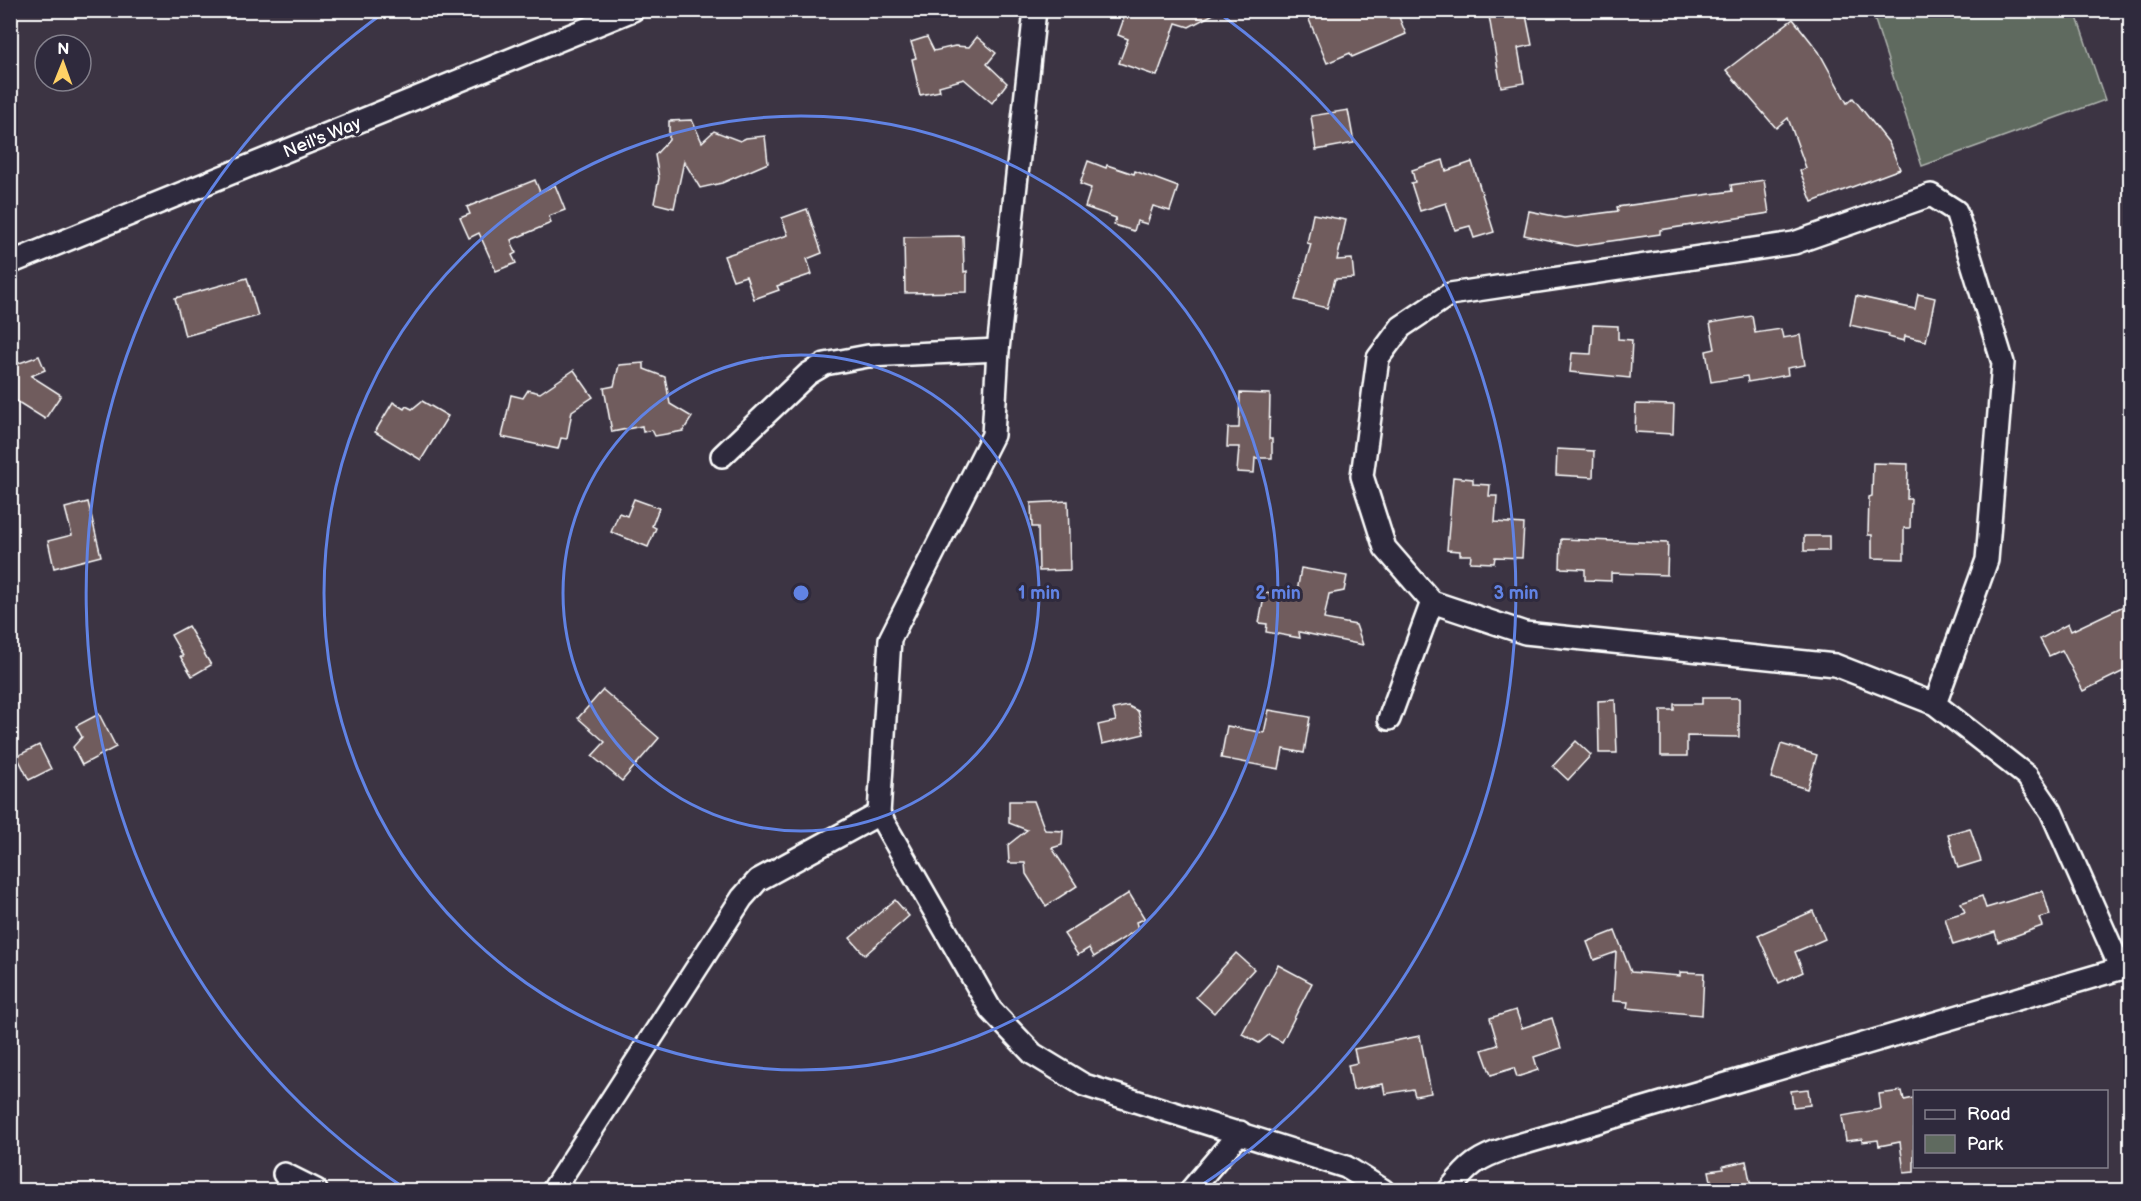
<svg xmlns="http://www.w3.org/2000/svg" width="2141" height="1201" font-family="'Balsamiq Sans',sans-serif">
  <style>
    .green { fill: #5f6a5f; stroke: #afb4af; stroke-width: 1.5 }
    .building { fill: #705c5d; stroke: #fff; stroke-width: 1.5 }
    .lines { fill: none; stroke-linecap: round; stroke-linejoin: round }
    .minor-casing { stroke: #fff; stroke-width: 26 }
    .minor { stroke: #2f2a3d; stroke-width: 21 }
    .ring { fill: none; stroke: #6183e4; stroke-width: 3 }
    .labels { text-anchor: middle; stroke-width: 6; stroke-linejoin: round; paint-order: stroke }
    .street-label { font-size: 18px; fill: #fff; stroke: #2f2a3d }
    .centre { fill: #6183e4; stroke: #2f2a3d; stroke-width: 3 }
    .ring-label { font-size: 18px; text-anchor: middle; font-weight: bold; fill: #6183e4; stroke: #2f2a3d; stroke-width: 6; stroke-linejoin: round; paint-order: stroke }
  </style>
  <rect width="100%" height="100%" fill="#3c3443"/>
  <filter id="ink" filterUnits="userSpaceOnUse"><feTurbulence type="fractalNoise" baseFrequency=".0167" numOctaves="2"/><feDisplacementMap in="SourceGraphic" scale="12" xChannelSelector="R" yChannelSelector="G"/><feConvolveMatrix kernelMatrix="1 2 1 2 8 2 1 2 1" color-interpolation-filters="sRGB"/></filter>
  <g filter="url(#ink)">
    <!-- green -->
    <path class="green" d="M 1872,11 L 2075,11 L 2105,100 L 1922,166 Z"/>
    <!-- building -->
    <g class="building">
      <path d="M 1127,10 L 1221,10 L 1189,27 L 1176,23 L 1157,76 L 1119,63 L 1128,39 L 1118,35 Z"/>
      <path d="M 1305,10 L 1396,10 L 1406,34 L 1352,57 L 1350,53 L 1327,63 Z"/>
      <path d="M 1488,10 L 1525,10 L 1532,45 L 1518,48 L 1524,83 L 1501,87 Z"/>
      <path d="M 1793,19 L 1819,52 L 1847,103 L 1853,98 L 1889,143 L 1900,169 L 1812,202 L 1800,171 L 1806,168 L 1788,118 L 1776,128 L 1726,70 Z"/>
      <path d="M 927,37 L 934,51 L 955,46 L 969,47 L 977,37 L 996,53 L 987,64 L 1007,83 L 992,103 L 964,79 L 939,86 L 940,91 L 920,95 L 912,59 L 916,58 L 911,42 Z"/>
      <path d="M 1348,110 L 1354,143 L 1316,150 L 1311,116 Z"/>
      <path d="M 692,120 L 702,142 L 714,131 L 740,141 L 746,138 L 765,136 L 768,163 L 722,183 L 700,188 L 684,161 L 674,208 L 654,203 L 659,178 L 655,155 L 669,140 L 669,121 Z"/>
      <path d="M 1443,160 L 1446,171 L 1472,162 L 1494,232 L 1474,238 L 1470,226 L 1455,230 L 1446,203 L 1420,211 L 1411,183 L 1415,182 L 1412,170 Z"/>
      <path d="M 1088,161 L 1106,168 L 1107,165 L 1134,174 L 1135,171 L 1178,187 L 1170,211 L 1153,206 L 1147,224 L 1137,221 L 1134,231 L 1114,225 L 1116,218 L 1085,207 L 1091,188 L 1080,184 Z"/>
      <path d="M 535,180 L 540,192 L 555,185 L 565,210 L 549,216 L 551,223 L 511,240 L 516,253 L 512,255 L 516,263 L 496,271 L 479,233 L 469,238 L 460,218 L 470,214 L 467,207 Z"/>
      <path d="M 1764,180 L 1769,213 L 1660,230 L 1660,234 L 1576,246 L 1524,235 L 1529,211 L 1564,218 L 1618,211 L 1617,207 L 1732,191 L 1731,185 Z"/>
      <path d="M 807,209 L 822,253 L 807,259 L 812,274 L 777,286 L 779,290 L 754,299 L 746,276 L 733,280 L 724,256 L 788,235 L 782,218 Z"/>
      <path d="M 1313,214 L 1346,220 L 1337,260 L 1352,259 L 1354,278 L 1335,279 L 1327,308 L 1295,300 L 1311,244 L 1307,243 Z"/>
      <path d="M 963,236 L 964,272 L 967,271 L 967,292 L 905,293 L 904,237 Z"/>
      <path d="M 247,278 L 258,316 L 185,336 L 175,298 Z"/>
      <path d="M 1918,294 L 1935,298 L 1926,341 L 1905,336 L 1904,341 L 1888,337 L 1889,334 L 1850,325 L 1856,296 L 1915,309 Z"/>
      <path d="M 1752,316 L 1755,333 L 1781,329 L 1783,338 L 1800,335 L 1805,365 L 1787,368 L 1788,375 L 1748,382 L 1747,376 L 1711,382 L 1706,351 L 1715,349 L 1710,323 Z"/>
      <path d="M 1593,325 L 1618,326 L 1618,339 L 1632,340 L 1630,378 L 1570,372 L 1572,353 L 1591,354 Z"/>
      <path d="M 39,356 L 45,370 L 31,376 L 61,395 L 45,419 L 10,397 L 10,363 L 14,365 Z"/>
      <path d="M 644,363 L 644,369 L 665,377 L 670,404 L 692,417 L 683,431 L 655,436 L 652,430 L 643,432 L 642,426 L 612,432 L 604,388 L 614,386 L 619,365 Z"/>
      <path d="M 574,370 L 593,397 L 572,411 L 567,439 L 561,438 L 558,449 L 502,437 L 511,395 L 523,398 L 528,390 L 540,393 Z"/>
      <path d="M 1240,393 L 1270,394 L 1269,439 L 1272,439 L 1272,458 L 1255,458 L 1254,473 L 1237,472 L 1239,447 L 1227,447 L 1228,428 L 1239,428 Z"/>
      <path d="M 422,401 L 448,416 L 421,460 L 375,432 L 393,402 L 404,409 L 406,406 L 412,409 Z"/>
      <path d="M 1636,404 L 1674,405 L 1673,434 L 1635,432 Z"/>
      <path d="M 1557,449 L 1594,451 L 1593,477 L 1556,475 Z"/>
      <path d="M 1873,463 L 1908,464 L 1907,499 L 1911,499 L 1910,528 L 1904,528 L 1904,559 L 1872,558 L 1872,535 L 1868,535 L 1869,497 L 1872,496 Z"/>
      <path d="M 1453,477 L 1473,479 L 1473,484 L 1490,485 L 1489,496 L 1497,496 L 1495,522 L 1524,524 L 1522,558 L 1495,557 L 1494,563 L 1470,562 L 1471,555 L 1460,555 L 1460,551 L 1447,550 Z"/>
      <path d="M 634,499 L 659,508 L 652,526 L 656,528 L 648,547 L 611,532 L 619,513 L 627,516 Z"/>
      <path d="M 1068,501 L 1070,570 L 1039,571 L 1038,527 L 1032,527 L 1031,503 Z"/>
      <path d="M 88,502 L 101,556 L 54,568 L 48,541 L 72,535 L 65,508 Z"/>
      <rect x="1804" y="536" width="25" height="15"/>
      <path d="M 1561,539 L 1668,543 L 1667,575 L 1611,573 L 1611,581 L 1585,580 L 1585,569 L 1560,568 Z"/>
      <path d="M 1301,568 L 1347,576 L 1344,591 L 1329,594 L 1324,619 L 1356,625 L 1363,645 L 1299,632 L 1300,638 L 1266,632 L 1267,624 L 1259,623 L 1265,592 L 1296,598 Z"/>
      <path d="M 2130,603 L 2130,668 L 2083,691 L 2062,650 L 2049,656 L 2040,639 L 2068,624 L 2071,631 Z"/>
      <path d="M 188,626 L 211,665 L 192,676 L 180,656 L 183,656 L 171,635 Z"/>
      <path d="M 603,690 L 659,738 L 622,781 L 592,756 L 605,742 L 578,718 Z"/>
      <path d="M 1702,698 L 1739,698 L 1739,737 L 1687,736 L 1687,756 L 1661,756 L 1661,710 L 1674,710 L 1674,704 L 1702,704 Z"/>
      <path d="M 1615,700 L 1617,753 L 1599,753 L 1598,701 Z"/>
      <path d="M 1128,706 L 1138,711 L 1144,734 L 1102,744 L 1098,725 L 1116,721 L 1113,709 Z"/>
      <path d="M 1269,710 L 1310,717 L 1304,753 L 1283,749 L 1279,769 L 1221,758 L 1227,726 L 1264,733 Z"/>
      <path d="M 99,714 L 116,747 L 82,765 L 73,747 L 82,737 L 76,726 Z"/>
      <path d="M 1576,741 L 1591,755 L 1568,780 L 1553,766 Z"/>
      <path d="M 1781,744 L 1817,755 L 1807,789 L 1771,778 Z"/>
      <path d="M 39,745 L 51,769 L 29,780 L 17,756 Z"/>
      <path d="M 1009,801 L 1034,801 L 1045,830 L 1063,831 L 1062,845 L 1052,848 L 1077,886 L 1046,906 L 1026,874 L 1025,863 L 1009,863 L 1008,845 L 1027,830 L 1009,823 Z"/>
      <path d="M 1970,828 L 1981,861 L 1958,868 L 1948,834 Z"/>
      <path d="M 2043,891 L 2050,915 L 2039,918 L 2042,926 L 1998,942 L 1995,932 L 1953,945 L 1945,918 L 1965,912 L 1961,903 L 1982,896 L 1986,908 Z"/>
      <path d="M 1129,893 L 1145,919 L 1136,922 L 1138,929 L 1094,957 L 1089,948 L 1078,955 L 1064,934 Z"/>
      <path d="M 895,900 L 909,916 L 865,955 L 850,938 Z"/>
      <path d="M 1813,911 L 1825,939 L 1795,952 L 1803,972 L 1779,983 L 1758,935 Z"/>
      <path d="M 1615,931 L 1631,972 L 1680,976 L 1680,972 L 1704,973 L 1702,1015 L 1627,1008 L 1628,1002 L 1613,1001 L 1616,952 L 1594,960 L 1587,942 Z"/>
      <path d="M 1236,953 L 1254,969 L 1214,1013 L 1196,997 Z"/>
      <path d="M 1278,965 L 1312,983 L 1282,1042 L 1269,1035 L 1259,1043 L 1242,1034 Z"/>
      <path d="M 1516,1010 L 1522,1028 L 1552,1018 L 1561,1048 L 1534,1057 L 1538,1070 L 1517,1077 L 1514,1068 L 1491,1075 L 1482,1050 L 1498,1045 L 1490,1018 Z"/>
      <path d="M 1420,1036 L 1431,1093 L 1415,1096 L 1413,1089 L 1385,1094 L 1383,1084 L 1353,1090 L 1348,1065 L 1357,1063 L 1354,1049 Z"/>
      <path d="M 1808,1089 L 1810,1105 L 1793,1107 L 1791,1091 Z"/>
      <path d="M 1902,1091 L 1904,1100 L 1914,1098 L 1914,1172 L 1904,1173 L 1900,1142 L 1879,1146 L 1878,1140 L 1862,1142 L 1862,1139 L 1846,1141 L 1842,1116 L 1881,1109 L 1879,1094 Z"/>
      <path d="M 1746,1161 L 1752,1191 L 1713,1191 L 1709,1171 L 1724,1169 L 1723,1166 Z"/>
    </g>
    <g class="lines">
      <defs>
        <g id="minor">
          <path d="M 1035,10 L 998,350 L 993,435 L 890,639 L 879,814 L 991,1010 L 1033,1054 L 1084,1085 L 1346,1167 L 1383,1190"/>
          <path d="M 10,263 L 633,10"/>
          <path d="M 722,456 L 808,374 L 825,364 L 868,356 L 998,350"/>
          <path d="M 1935,704 L 1987,560 L 2003,363 L 1956,211 L 1931,195 L 1794,243 L 1450,294 L 1401,327 L 1378,358 L 1362,476 L 1385,548 L 1432,602 L 1525,633 L 1835,665 L 1935,704 L 2027,776 L 2051,811 L 2121,969"/>
          <path d="M 1389,719 L 1432,602"/>
          <path d="M 284,1174 L 316,1190"/>
          <path d="M 553,1190 L 742,898 L 758,880 L 879,814"/>
          <path d="M 1191,1190 L 1240,1132"/>
          <path d="M 1449,1190 C 1469,1165 1477,1158 1508,1148 L 2130,966"/>
        </g>
      </defs>
      <!-- minor casing -->
      <use href="#minor" class="minor-casing"/>
      <!-- minor -->
      <use href="#minor" class="minor"/>
    </g>
  </g>
  <!-- distance rings -->
  <g class="ring">
    <circle cx="801" cy="593" r="238"/>
    <circle cx="801" cy="593" r="477"/>
    <path d="M406 1189A715 715 0 0 1 386 11M1216 11A715 715 0 0 1 1196 1189"/>
  </g>
  <g class="labels">
    <!-- street labels -->
    <g class="street-label">
      <text transform="translate(322 137) rotate(-22)" y="6">Neil's Way</text>
    </g>
  </g>
  <circle cx="801" cy="593" r="9" class="centre"/>
  <g class="ring-label">
    <text x="1039" y="599">1 min</text>
    <text x="1278" y="599">2 min</text>
    <text x="1516" y="599">3 min</text>
  </g>
  <!-- margin -->
  <rect width="2141" height="1201" fill="none" stroke="#2f2a3d" stroke-width="36"/>
  <rect x="18" y="18" width="2105" height="1165" fill="none" stroke="#fff" stroke-width="2" filter="url(#ink)"/>
  <!-- legend -->
  <rect x="1913" y="1090" width="195" height="78" fill="#2f2a3d" stroke="#827f8b" stroke-width="1.5"/>
  <rect x="1925" y="1110" width="30" height="9" fill="#2f2a3d" stroke="#827f8b" stroke-width="1.5"/>
  <text x="1967" y="1120" font-size="18" fill="#ffffff">Road</text>
  <rect x="1925" y="1135" width="30" height="18" fill="#5f6a5f" stroke="#827f8b" stroke-width="1.5"/>
  <text x="1967" y="1150" font-size="18" fill="#ffffff">Park</text>
  <!-- north arrow -->
  <g transform="translate(63 63) rotate(1)"><circle r="28" fill="#2f2a3d" stroke="#827f8b" stroke-width="1.5"/>
  <path d="M0-4.5L10 22L0 15L-10 22Z" fill="#ffd166"/>
  <text y="-9" font-size="16" font-weight="bold" text-anchor="middle" fill="#ffffff">N</text>
  </g>
</svg>
